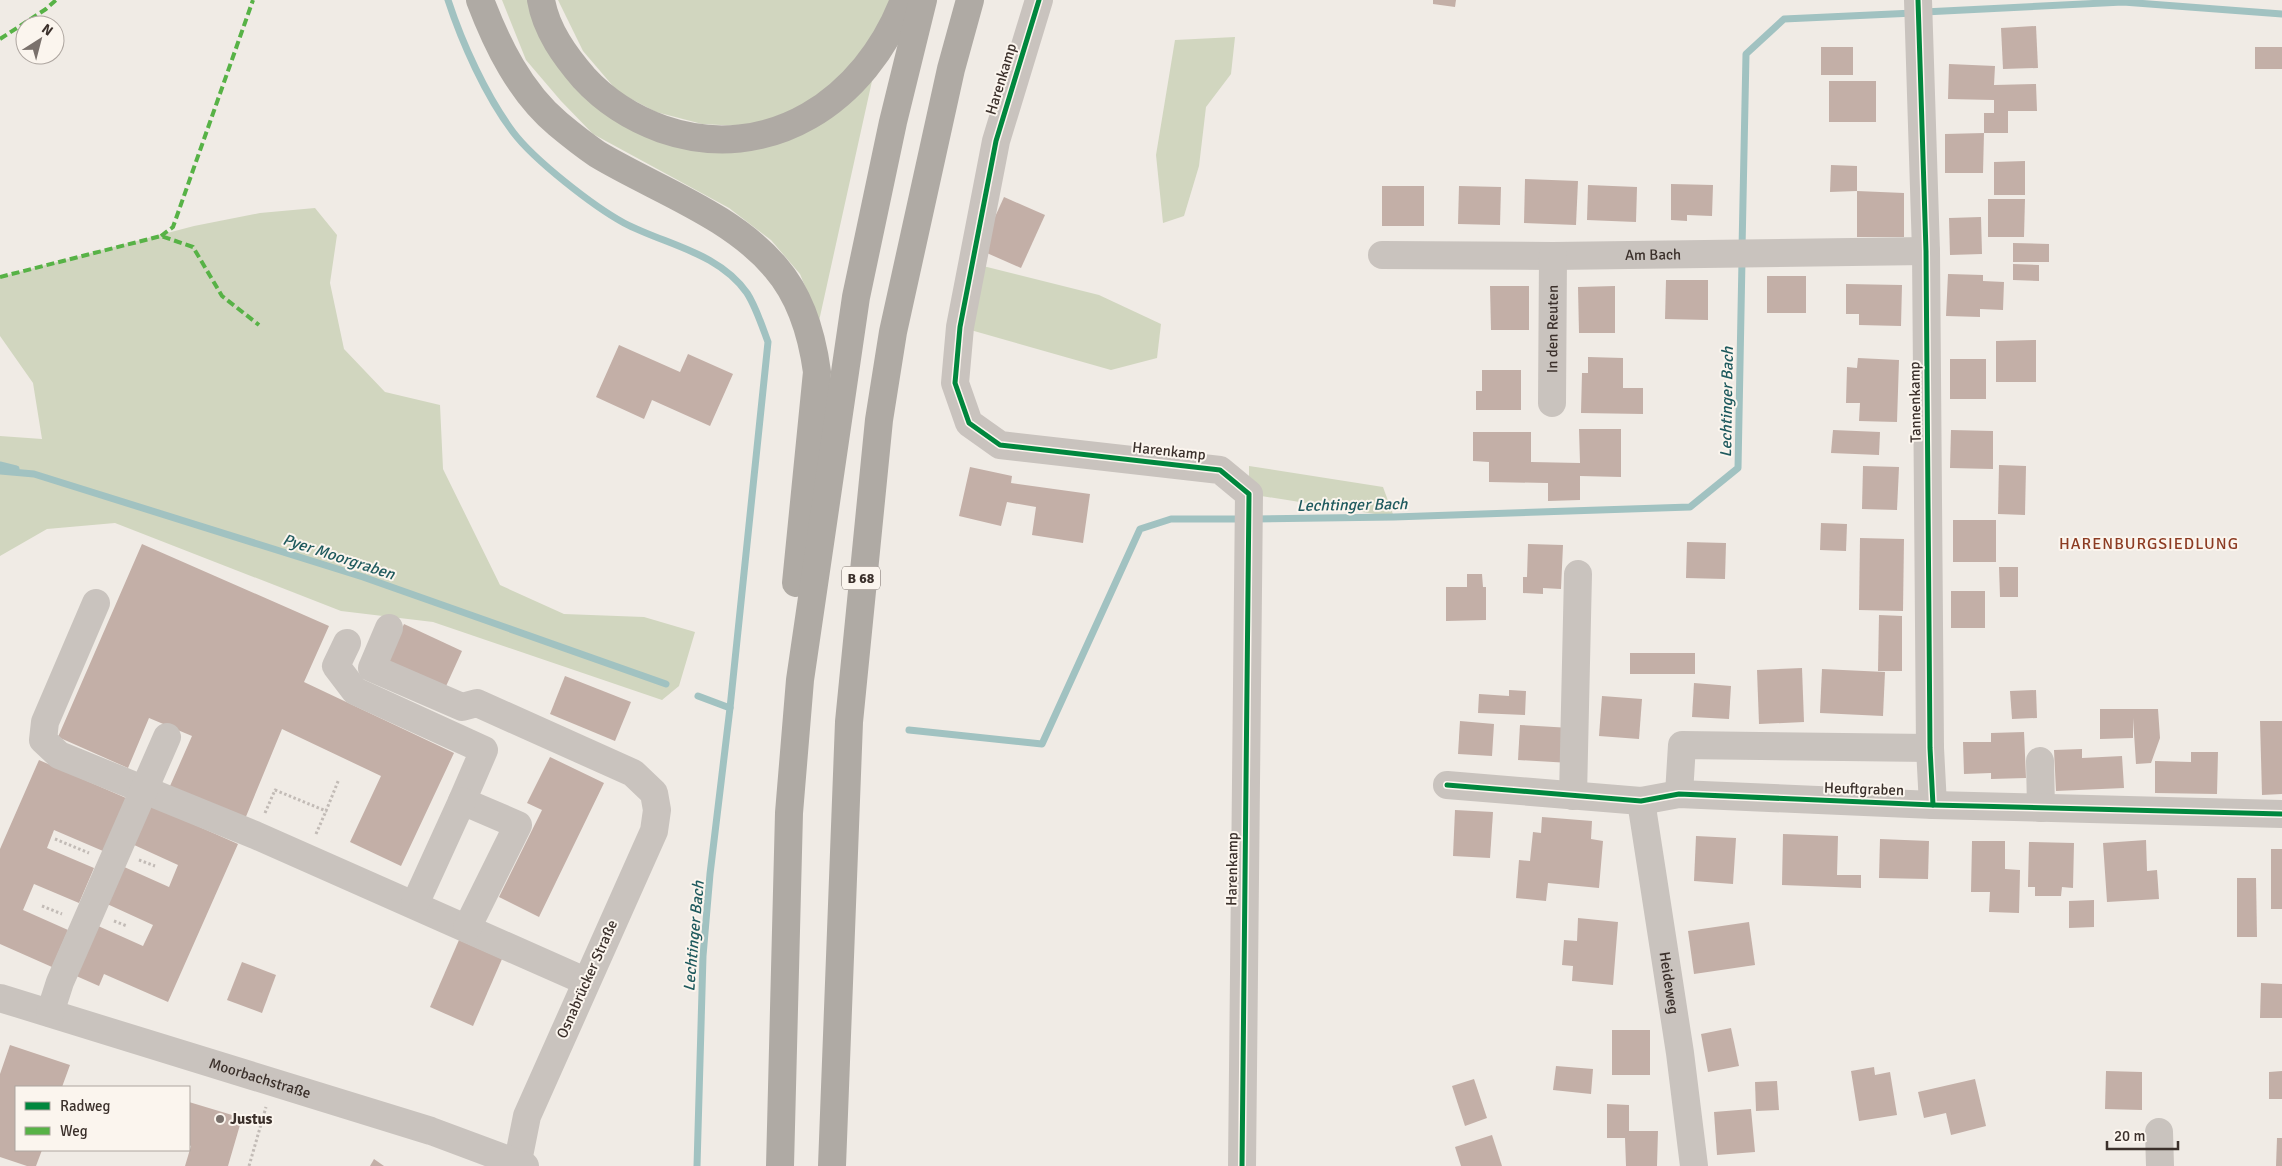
<svg xmlns="http://www.w3.org/2000/svg" width="2282" height="1166" font-family="Signika,sans-serif">
  <style>
    .green { fill: #d1d6bf }
    .lines { fill: none; stroke-linecap: round; stroke-linejoin: round }
    .stream { stroke: #a1c2c1; stroke-width: 7 }
    .building { fill: #c3afa7 }
    .path { stroke: #c2bbb6; stroke-width: 3; stroke-dasharray: 2.5 2.5; stroke-linecap: butt }
    .minor { stroke: #c9c3be; stroke-width: 28 }
    .highway { stroke: #afaaa4; stroke-width: 28 }
    .quiet { stroke: #57b246; stroke-width: 4; stroke-dasharray: 8 4; stroke-linecap: butt }
    .cycleway-casing { stroke: #fbf5ee; stroke-width: 8 }
    .cycleway { stroke: #00873e; stroke-width: 5 }
    .poi-dot { fill: #7a716c; stroke: #fbf5ee; stroke-width: 2 }
    .labels { text-anchor: middle; stroke-width: 4; stroke-linejoin: round; paint-order: stroke }
    .shield { fill: #fbf5ee; stroke: #756b66; stroke-width: 1 }
    .shield-label { font-size: 14px; font-weight: bold; fill: #3b302b }
    .street-label { font-size: 15px; fill: #3b302b; stroke: #fbf5ee }
    .poi-label { font-size: 15px; font-weight: bold; fill: #3b302b; stroke: #fbf5ee; text-anchor: start }
    .water-label { font-size: 16px; font-style: italic; fill: #1f5a5e; stroke: #fbf5ee }
    .neighbourhood-label { font-size: 16px; letter-spacing: 1px; fill: #8c3b22; stroke: #fbf5ee }
  </style>
  <rect width="100%" height="100%" fill="#f0ebe5"/>
  <!-- green -->
  <g class="green">
    <path d="M 502,0 L 532,0 L 539,31 L 669,144 L 819,121 L 872,81 L 819,321 L 800,274 L 771,240 L 729,208 L 593,134 L 561,101 L 526,60 Z"/>
    <path d="M 558,0 L 898,0 L 895,8 L 821,102 L 758,127 L 702,124 L 656,112 L 618,92 L 583,51 Z"/>
    <path d="M 1235,37 L 1231,74 L 1206,107 L 1199,166 L 1184,216 L 1163,223 L 1156,155 L 1175,40 Z"/>
    <path d="M 315,208 L 337,235 L 330,283 L 344,349 L 385,392 L 440,405 L 443,469 L 500,585 L 564,614 L 644,617 L 695,632 L 679,686 L 662,700 L 433,622 L 341,611 L 115,523 L 47,529 L 0,556 L 0,436 L 42,439 L 33,383 L 0,336 L 0,277 L 194,226 L 260,213 Z"/>
    <path d="M 971,263 L 1099,295 L 1161,324 L 1157,358 L 1111,370 L 960,327 Z"/>
    <path d="M 1249,466 L 1383,487 L 1394,517 L 1249,494 Z"/>
  </g>
  <g class="lines">
    <!-- stream -->
    <g class="stream">
      <path d="M 448,0 C 462,43 486,96 513,132 C 534,160 593,206 624,223 C 666,245 718,252 747,293 C 756,307 762,326 768,342 L 730,708 L 710,874 L 703,956 L 697,1166"/>
      <path d="M 1924,12 L 2123,2 L 2282,14"/>
      <path d="M 1742,249 L 1746,54 L 1784,19 L 1914,13"/>
      <path d="M 0,465 L 16,469"/>
      <path d="M 0,471 L 34,474 L 363,577 L 666,684"/>
      <path d="M 1254,519 L 1394,517 L 1690,507 L 1738,468 L 1742,260"/>
      <path d="M 698,696 L 730,708"/>
      <path d="M 909,730 L 1042,744 L 1140,529 L 1171,519 L 1243,519"/>
    </g>
  </g>
  <!-- building -->
  <g class="building">
    <path d="M 1433,0 L 1456,0 L 1455,7 L 1433,4 Z"/>
    <path d="M 2036,26 L 2038,68 L 2003,69 L 2001,28 Z"/>
    <rect x="1821" y="47" width="32" height="28"/>
    <rect x="2255" y="47" width="27" height="22"/>
    <path d="M 1949,64 L 1995,66 L 1994,85 L 2036,84 L 2037,111 L 2008,111 L 2008,133 L 1984,133 L 1984,113 L 1994,113 L 1994,100 L 1948,99 Z"/>
    <rect x="1829" y="81" width="47" height="41"/>
    <path d="M 1984,133 L 1983,173 L 1945,173 L 1945,134 Z"/>
    <path d="M 2025,161 L 2025,195 L 1994,195 L 1994,162 Z"/>
    <path d="M 1831,165 L 1857,166 L 1857,191 L 1830,192 Z"/>
    <path d="M 1525,179 L 1578,181 L 1576,225 L 1524,223 Z"/>
    <path d="M 1671,184 L 1713,185 L 1712,216 L 1687,215 L 1687,221 L 1671,220 Z"/>
    <path d="M 1588,185 L 1637,187 L 1636,222 L 1587,220 Z"/>
    <rect x="1382" y="186" width="42" height="40"/>
    <path d="M 1459,186 L 1501,187 L 1500,225 L 1458,224 Z"/>
    <path d="M 1857,191 L 1904,193 L 1904,237 L 1857,237 Z"/>
    <path d="M 1004,197 L 1045,215 L 1021,268 L 980,250 Z"/>
    <path d="M 1988,199 L 2025,199 L 2024,237 L 1988,237 Z"/>
    <path d="M 1981,217 L 1982,254 L 1950,255 L 1949,218 Z"/>
    <path d="M 2013,243 L 2049,244 L 2049,262 L 2013,262 Z"/>
    <path d="M 2013,264 L 2039,265 L 2039,281 L 2013,280 Z"/>
    <path d="M 1948,274 L 1983,275 L 1983,281 L 2004,282 L 2003,310 L 1980,309 L 1980,317 L 1946,316 Z"/>
    <rect x="1767" y="276" width="39" height="37"/>
    <path d="M 1666,280 L 1708,280 L 1708,320 L 1665,319 Z"/>
    <path d="M 1846,284 L 1902,285 L 1901,326 L 1859,325 L 1859,314 L 1846,314 Z"/>
    <path d="M 1490,286 L 1529,286 L 1529,330 L 1491,330 Z"/>
    <path d="M 1615,286 L 1615,333 L 1579,333 L 1578,287 Z"/>
    <path d="M 2036,340 L 2036,382 L 1996,382 L 1996,341 Z"/>
    <path d="M 619,345 L 680,372 L 688,354 L 733,374 L 710,426 L 652,400 L 644,419 L 596,397 Z"/>
    <path d="M 1588,357 L 1623,358 L 1623,388 L 1643,388 L 1643,414 L 1581,413 L 1582,373 L 1588,373 Z"/>
    <path d="M 1858,358 L 1899,360 L 1897,422 L 1859,421 L 1860,403 L 1846,403 L 1847,367 L 1857,368 Z"/>
    <rect x="1950" y="359" width="36" height="40"/>
    <path d="M 1482,370 L 1521,370 L 1521,410 L 1476,410 L 1476,391 L 1482,391 Z"/>
    <path d="M 1579,429 L 1621,429 L 1621,477 L 1580,476 L 1580,500 L 1548,501 L 1548,483 L 1489,482 L 1489,462 L 1473,461 L 1473,432 L 1531,432 L 1531,462 L 1580,463 Z"/>
    <path d="M 1833,430 L 1880,432 L 1879,455 L 1831,453 Z"/>
    <path d="M 1951,430 L 1993,431 L 1993,469 L 1950,468 Z"/>
    <path d="M 1999,465 L 2026,466 L 2025,515 L 1998,514 Z"/>
    <path d="M 1863,466 L 1899,467 L 1897,510 L 1862,509 Z"/>
    <path d="M 970,467 L 1012,476 L 1011,483 L 1090,494 L 1083,543 L 1032,535 L 1036,507 L 1007,502 L 1001,526 L 959,516 Z"/>
    <rect x="1953" y="520" width="43" height="42"/>
    <path d="M 1821,523 L 1847,524 L 1846,551 L 1820,550 Z"/>
    <path d="M 1860,538 L 1904,539 L 1903,611 L 1859,610 Z"/>
    <path d="M 1687,542 L 1726,543 L 1725,579 L 1686,578 Z"/>
    <path d="M 142,544 L 329,626 L 304,682 L 454,753 L 401,866 L 350,842 L 381,776 L 282,729 L 245,819 L 170,786 L 192,736 L 149,718 L 128,768 L 58,737 Z"/>
    <path d="M 1528,544 L 1563,545 L 1561,589 L 1543,588 L 1543,594 L 1523,593 L 1523,577 L 1527,577 Z"/>
    <path d="M 1999,567 L 2018,567 L 2018,597 L 2000,597 Z"/>
    <path d="M 1467,574 L 1482,574 L 1483,587 L 1486,587 L 1486,620 L 1446,621 L 1446,587 L 1467,587 Z"/>
    <rect x="1951" y="591" width="34" height="37"/>
    <path d="M 1879,615 L 1902,616 L 1902,671 L 1878,671 Z"/>
    <path d="M 404,624 L 462,651 L 442,695 L 384,668 Z"/>
    <rect x="1630" y="653" width="65" height="21"/>
    <path d="M 1802,668 L 1804,722 L 1759,724 L 1757,670 Z"/>
    <path d="M 1822,669 L 1885,672 L 1883,716 L 1820,713 Z"/>
    <path d="M 565,676 L 631,702 L 615,741 L 550,714 Z"/>
    <path d="M 1694,683 L 1731,686 L 1729,719 L 1692,717 Z"/>
    <path d="M 1509,690 L 1526,691 L 1525,715 L 1478,713 L 1479,694 L 1509,696 Z"/>
    <path d="M 2036,690 L 2037,718 L 2012,719 L 2010,691 Z"/>
    <path d="M 1602,696 L 1642,699 L 1639,739 L 1599,736 Z"/>
    <path d="M 2100,709 L 2158,709 L 2160,738 L 2151,763 L 2136,764 L 2133,718 L 2133,738 L 2100,739 Z"/>
    <path d="M 1460,721 L 1494,724 L 1492,756 L 1458,754 Z"/>
    <path d="M 2260,721 L 2282,721 L 2282,794 L 2262,795 Z"/>
    <path d="M 1520,725 L 1571,728 L 1570,763 L 1518,760 Z"/>
    <path d="M 2024,732 L 2026,778 L 1991,779 L 1991,773 L 1964,774 L 1963,742 L 1991,742 L 1991,733 Z"/>
    <path d="M 2082,749 L 2082,758 L 2122,756 L 2124,788 L 2056,791 L 2054,750 Z"/>
    <path d="M 2191,752 L 2218,752 L 2217,794 L 2155,793 L 2155,761 L 2191,762 Z"/>
    <path d="M 550,757 L 604,783 L 539,917 L 499,897 L 542,810 L 527,803 Z"/>
    <path d="M 39,760 L 126,798 L 103,851 L 54,830 L 47,848 L 94,868 L 79,903 L 34,884 L 23,910 L 68,930 L 52,967 L 0,944 L 0,849 Z"/>
    <path d="M 150,805 L 238,844 L 168,1002 L 104,974 L 99,986 L 74,975 L 96,925 L 143,946 L 153,925 L 105,903 L 122,866 L 169,887 L 178,865 L 132,844 Z"/>
    <path d="M 1455,810 L 1493,812 L 1490,858 L 1453,856 Z"/>
    <path d="M 1542,817 L 1592,821 L 1591,839 L 1603,841 L 1599,888 L 1548,883 L 1546,901 L 1516,898 L 1519,860 L 1530,861 L 1533,832 L 1541,833 Z"/>
    <path d="M 1783,834 L 1838,836 L 1837,875 L 1861,875 L 1861,888 L 1782,885 Z"/>
    <path d="M 1696,836 L 1736,838 L 1733,884 L 1694,881 Z"/>
    <path d="M 1880,839 L 1929,841 L 1928,879 L 1879,878 Z"/>
    <path d="M 2146,840 L 2147,871 L 2157,870 L 2159,899 L 2107,902 L 2103,843 Z"/>
    <path d="M 1972,841 L 2005,841 L 2005,869 L 2020,870 L 2019,913 L 1989,912 L 1990,892 L 1971,892 Z"/>
    <path d="M 2029,842 L 2074,843 L 2073,888 L 2062,887 L 2061,896 L 2035,896 L 2035,887 L 2028,887 Z"/>
    <rect x="2271" y="849" width="11" height="60"/>
    <path d="M 2237,878 L 2256,878 L 2257,937 L 2237,937 Z"/>
    <path d="M 2094,900 L 2094,927 L 2069,928 L 2069,901 Z"/>
    <path d="M 1578,918 L 1618,922 L 1613,985 L 1572,981 L 1573,966 L 1562,965 L 1564,940 L 1577,941 Z"/>
    <path d="M 1749,922 L 1755,965 L 1694,974 L 1688,931 Z"/>
    <path d="M 459,940 L 502,959 L 473,1026 L 430,1007 Z"/>
    <path d="M 242,962 L 276,975 L 262,1013 L 227,1000 Z"/>
    <path d="M 2261,983 L 2282,984 L 2282,1018 L 2260,1018 Z"/>
    <path d="M 1731,1028 L 1739,1066 L 1708,1072 L 1701,1034 Z"/>
    <rect x="1612" y="1030" width="38" height="45"/>
    <path d="M 10,1045 L 70,1065 L 62,1087 L 16,1087 L 16,1150 L 42,1150 L 36,1166 L 27,1166 L 0,1157 L 0,1074 Z"/>
    <path d="M 1556,1066 L 1593,1069 L 1591,1094 L 1553,1090 Z"/>
    <path d="M 1874,1067 L 1875,1075 L 1890,1072 L 1897,1115 L 1859,1121 L 1851,1071 Z"/>
    <path d="M 2106,1071 L 2142,1072 L 2142,1110 L 2105,1109 Z"/>
    <path d="M 2282,1071 L 2282,1099 L 2269,1099 L 2269,1072 Z"/>
    <path d="M 1474,1079 L 1487,1118 L 1465,1126 L 1452,1086 Z"/>
    <path d="M 1975,1079 L 1986,1126 L 1951,1135 L 1946,1113 L 1924,1118 L 1918,1092 Z"/>
    <path d="M 1777,1081 L 1779,1110 L 1756,1111 L 1755,1082 Z"/>
    <path d="M 189,1102 L 242,1118 L 228,1166 L 185,1166 L 191,1146 L 189,1145 Z"/>
    <path d="M 1607,1104 L 1629,1105 L 1629,1131 L 1658,1131 L 1657,1166 L 1626,1166 L 1625,1138 L 1607,1138 Z"/>
    <path d="M 1751,1109 L 1755,1152 L 1717,1155 L 1714,1112 Z"/>
    <path d="M 1492,1135 L 1502,1166 L 1461,1166 L 1455,1147 Z"/>
    <path d="M 2277,1138 L 2282,1138 L 2282,1166 L 2276,1166 Z"/>
    <path d="M 374,1159 L 384,1166 L 370,1166 Z"/>
  </g>
  <g class="lines">
    <!-- path -->
    <g class="path">
      <path d="M 265,813 L 275,790 L 326,811 L 339,779"/>
      <path d="M 316,834 L 326,811"/>
      <path d="M 55,839 L 89,853"/>
      <path d="M 139,860 L 155,866"/>
      <path d="M 42,906 L 62,914"/>
      <path d="M 114,921 L 127,926"/>
      <path d="M 249,1166 L 266,1107"/>
    </g>
    <!-- minor -->
    <g class="minor">
      <path d="M 1039,0 L 996,141 L 960,327 L 955,383 L 969,423 L 1000,445 L 1220,470 L 1249,494 L 1242,1166"/>
      <path d="M 1918,0 L 1926,251 L 1930,748 L 1933,805"/>
      <path id="s1" d="M 1382,255 L 1553,256 L 1926,251"/>
      <path id="s2" d="M 1552,403 L 1553,256"/>
      <path d="M 96,603 L 45,722 L 43,740 L 59,755 L 255,835 L 585,981"/>
      <path d="M 389,628 L 372,668 L 462,707 L 477,703 L 633,773 L 654,793 L 657,810 L 654,831 L 527,1116 L 517,1166"/>
      <path d="M 347,643 L 336,666 L 355,691 L 484,750 L 462,801 L 518,825 L 467,928"/>
      <path d="M 2040,761 L 2041,808"/>
      <path d="M 1447,785 L 1641,801 L 1679,794 L 1933,805 L 2282,814"/>
      <path d="M 1679,794 L 1682,745 L 1930,748"/>
      <path d="M 1573,796 L 1578,574"/>
      <path id="s3" d="M 1641,801 L 1680,1053 L 1694,1166"/>
      <path d="M 415,904 L 462,801"/>
      <path id="s4" d="M 0,998 L 431,1131 L 525,1166"/>
      <path d="M 50,1013 L 60,982 L 167,737"/>
      <path d="M 2159,1132 L 2160,1166"/>
    </g>
    <!-- highway -->
    <g class="highway">
      <path d="M 480,0 C 497,45 520,92 558,124 C 570,134 584,145 597,154 C 655,189 732,215 776,268 C 801,297 812,335 817,372 L 796,583"/>
      <path d="M 541,0 C 546,30 565,56 584,78 C 606,102 632,118 662,129 C 769,166 866,100 904,0"/>
      <path d="M 780,1166 L 789,813 L 800,680 L 856,297 L 893,122 L 923,0"/>
      <path d="M 832,1166 L 849,722 L 879,420 L 893,332 L 951,69 L 970,0"/>
    </g>
    <!-- quiet -->
    <g class="quiet">
      <path d="M 0,39 L 46,9 L 56,0"/>
      <path d="M 161,236 L 173,227 L 253,0"/>
      <path d="M 0,277 L 161,236 L 193,247 L 222,296 L 259,325"/>
    </g>
    <defs>
      <g id="cycleway">
        <path d="M 1039,0 L 996,141 L 960,327 L 955,383 L 969,423 L 1000,445 L 1220,470 L 1249,494 L 1242,1166"/>
        <path d="M 1918,0 L 1926,251 L 1930,748 L 1933,805"/>
        <path d="M 1447,785 L 1641,801 L 1679,794 L 1933,805 L 2282,814"/>
      </g>
    </defs>
    <!-- cycleway casing -->
    <use href="#cycleway" class="cycleway-casing"/>
    <!-- cycleway -->
    <use href="#cycleway" class="cycleway"/>
  </g>
  <!-- markers -->
  <circle class="poi-dot" cx="220" cy="1119" r="5"/>
  <g class="labels">
    <!-- shield labels -->
    <rect class="shield" x="842" y="566.5" width="38" height="23" rx="4"/>
    <g class="shield-label">
      <text x="861" y="583">B 68</text>
    </g>
    <!-- street labels -->
    <g class="street-label">
      <text transform="translate(1001 79) rotate(-73)" y="5">Harenkamp</text>
      <text dy="5" stroke="none"><textPath href="#s1" startOffset="271">Am Bach</textPath></text>
      <text dy="5" stroke="none"><textPath href="#s2" startOffset="74">In den Reuten</textPath></text>
      <text transform="translate(1915 402) rotate(-91)" y="5">Tannenkamp</text>
      <text transform="translate(1169 451) rotate(6)" y="5">Harenkamp</text>
      <text transform="translate(1864 789) rotate(2)" y="5">Heuftgraben</text>
      <text transform="translate(1232 869) rotate(-89)" y="5">Harenkamp</text>
      <text transform="translate(587 979) rotate(-66)" y="5">Osnabrücker Straße</text>
      <text dy="5" stroke="none"><textPath href="#s3" startOffset="184">Heideweg</textPath></text>
      <text dy="5" stroke="none"><textPath href="#s4" startOffset="272">Moorbachstraße</textPath></text>
    </g>
    <!-- poi labels -->
    <g class="poi-label">
      <text x="230" y="1124">Justus</text>
    </g>
    <!-- water labels -->
    <g class="water-label">
      <text transform="translate(1726 402) rotate(-89)" y="6">Lechtinger Bach</text>
      <text transform="translate(1352 504) rotate(-1)" y="6">Lechtinger Bach</text>
      <text transform="translate(339 556) rotate(18)" y="6">Pyer Moorgraben</text>
      <text transform="translate(693 936) rotate(-85)" y="6">Lechtinger Bach</text>
    </g>
    <!-- neighbourhood labels -->
    <g class="neighbourhood-label">
      <text x="2149" y="549">HARENBURGSIEDLUNG</text>
    </g>
  </g>
  <!-- legend -->
  <rect x="15" y="1086" width="175" height="65" fill="#fbf5ee" stroke="#aea6a0"/>
  <rect x="25" y="1102" width="25" height="8" fill="#00873e" stroke="#aea6a0"/>
  <text x="60" y="1111" font-size="15" fill="#3b302b">Radweg</text>
  <rect x="25" y="1127" width="25" height="8" fill="#57b246" stroke="#aea6a0"/>
  <text x="60" y="1136" font-size="15" fill="#3b302b">Weg</text>
  <!-- north arrow -->
  <g transform="translate(40 40) rotate(36)"><circle r="24" fill="#fbf5ee" stroke="#aea6a0"/>
  <path d="M0-4L9 19L0 12L-9 19Z" fill="#7a716c"/>
  <text y="-8" font-size="14" font-weight="bold" text-anchor="middle" fill="#3b302b">N</text>
  </g>
  <!-- scale -->
  <path d="M2107 1141v8h71v-8" fill="none" stroke="#3b302b" stroke-width="2.5"/>
  <text x="2114" y="1141" font-size="15" fill="#3b302b" stroke="#fbf5ee" stroke-width="4" paint-order="stroke">20 m</text>
</svg>
